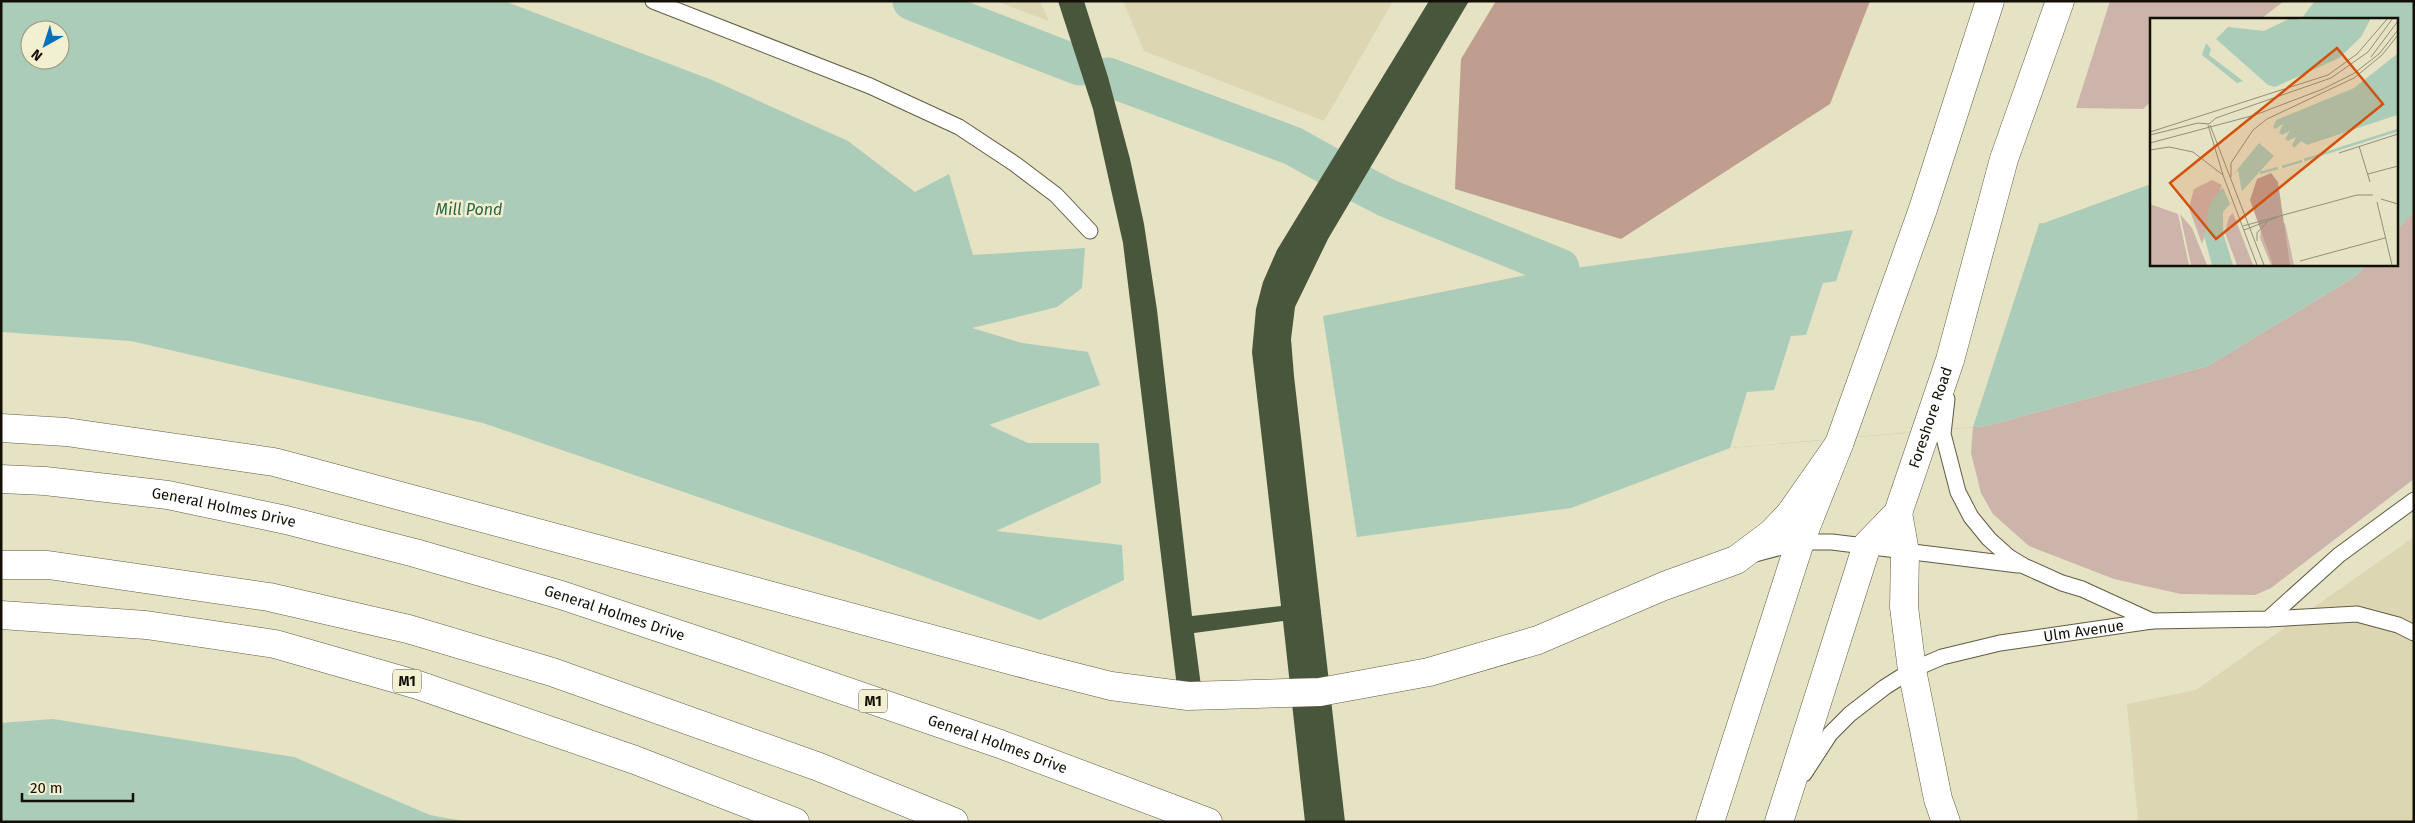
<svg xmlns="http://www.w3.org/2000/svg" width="2415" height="823" font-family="'Fira Sans',sans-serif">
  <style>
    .built { fill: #dcd7b2 }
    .green { fill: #cdb4aa }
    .forest { fill: #bf9d8f }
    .water { fill: #aaccb8; fill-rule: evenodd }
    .pier { fill: #e6e2c4 }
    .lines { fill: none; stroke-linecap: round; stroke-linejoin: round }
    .canal { stroke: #aaccb8; stroke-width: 39 }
    .building { fill: #48563b }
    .service-casing { stroke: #605c42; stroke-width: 17 }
    .primary-casing { stroke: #605c42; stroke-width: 29 }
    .motorway-casing { stroke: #605c42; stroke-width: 29 }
    .service { stroke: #fff; stroke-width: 15 }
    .primary { stroke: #fff; stroke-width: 28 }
    .motorway { stroke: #fff; stroke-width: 28 }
    .labels { text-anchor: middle; stroke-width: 5; stroke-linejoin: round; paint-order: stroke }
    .shield { fill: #f3efd1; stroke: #565343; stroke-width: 1 }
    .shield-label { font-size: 14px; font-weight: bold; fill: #121006 }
    .street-label { font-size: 15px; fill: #121006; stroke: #f3efd1 }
    .water-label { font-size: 16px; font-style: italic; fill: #2a6347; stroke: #f3efd1 }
    .inset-river { fill: none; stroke: #aaccb8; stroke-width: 2.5 }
    .inset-road { fill: none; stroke: #918e78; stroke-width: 1 }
    .view { fill: #d3520b; fill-opacity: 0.15; stroke: #d3520b; stroke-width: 2.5 }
    .inset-edge { fill: none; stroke: #121006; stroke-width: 2.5 }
  </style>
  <rect width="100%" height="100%" fill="#e6e2c4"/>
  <!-- built -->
  <g class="built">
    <path d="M 995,1 L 1040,1 L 1049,21 Z"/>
    <path d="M 1123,1 L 1393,1 L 1324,121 L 1144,51 Z"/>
    <path d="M 2414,537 L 2414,822 L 2138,822 L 2127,704 L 2196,690 Z"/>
  </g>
  <!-- green -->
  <g class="green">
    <path d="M 2110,1 L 2284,1 L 2261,19 L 2151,19 L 2151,102 L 2143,109 L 2076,108 Z"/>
    <path d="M 2414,211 L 2414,479 L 2271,588 L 2255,595 L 2181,594 L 2114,579 L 2029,546 L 1993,514 L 1981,493 L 1971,453 L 1973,427 L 1986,426 L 2208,366 L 2356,276 L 2367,264 L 2396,264 L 2396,231 Z"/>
  </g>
  <!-- forest -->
  <path class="forest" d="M 1496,1 L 1870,1 L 1830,104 L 1621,239 L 1455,189 L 1461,59 Z"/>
  <!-- water -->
  <g class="water">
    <path d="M 1,1 L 504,1 L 712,80 L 848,141 L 915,192 L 949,174 L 973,255 L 1085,248 L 1082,288 L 1057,307 L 972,328 L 1022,343 L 1088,352 L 1100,385 L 989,425 L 1028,443 L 1099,443 L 1101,483 L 996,531 L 1122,545 L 1124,580 L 1040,620 L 858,552 L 483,423 L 131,341 L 1,332 ZM 30,30 L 60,30 L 60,60 L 30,60 Z"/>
    <path d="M 2315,1 L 2414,1 L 2414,211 L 2396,231 L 2396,19 L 2301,19 Z"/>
    <path d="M 2151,184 L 2151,264 L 2367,264 L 2356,276 L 2208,366 L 1986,426 L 1730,448 L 1571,508 L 1357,537 L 1323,316 L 1560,268 L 1575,268 L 1853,230 L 2044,223 Z"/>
    <path d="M 53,719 L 294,757 L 430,815 L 468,822 L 1,822 L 1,723 Z"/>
  </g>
  <!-- pier -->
  <path class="pier" d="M 2040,221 L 1973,427 L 1730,448 L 1747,392 L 1774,390 L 1791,336 L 1806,335 L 1823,283 L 1836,281 L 1853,230 L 1886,226 Z"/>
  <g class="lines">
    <!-- canal -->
    <g class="canal">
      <path d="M 912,1 L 1080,66"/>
      <path d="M 1108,77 L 1293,146 L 1329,166"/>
      <path d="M 1360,184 L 1387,198 L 1560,268"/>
    </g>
  </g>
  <!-- building -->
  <path class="building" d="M 1058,1 L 1084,1 L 1108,77 L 1130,159 L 1144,224 L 1157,310 L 1192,616 L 1281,606 L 1252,352 L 1256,309 L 1263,282 L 1277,250 L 1429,1 L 1469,1 L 1328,239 L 1295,307 L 1291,339 L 1294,376 L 1345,822 L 1305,822 L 1283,621 L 1194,633 L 1201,686 L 1177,687 L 1123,243 L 1093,109 Z"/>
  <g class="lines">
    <defs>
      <g id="service">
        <path d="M 653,1 L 870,86 L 959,127 L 1015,164 L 1056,195 L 1090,231"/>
        <path d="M 1947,399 L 1943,434 L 1958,492 L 1971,517 L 1989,539 L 2009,557 L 2024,566 L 2062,583 L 2082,589 L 2152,621"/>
        <path d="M 1755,554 L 1800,542 L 1832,542 L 2018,565"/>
        <path d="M 2268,619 L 2339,555 L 2414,500"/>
        <path id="s1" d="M 1804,774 L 1830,734 L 1850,714 L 1885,687 L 1912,670 L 1942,657 L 2000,643 L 2152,621 L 2268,619 L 2357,614 L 2398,625 L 2414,633"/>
      </g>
      <g id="primary">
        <path d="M 1,428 L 66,432 L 274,462 L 1036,667 L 1111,686 L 1188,696 L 1320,692 L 1429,672 L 1538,640 L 1664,586 L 1736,560 L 1772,533 L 1790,514 L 1839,444"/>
        <path d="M 1,565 L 48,565 L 269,597 L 408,629 L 552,672 L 819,767 L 954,822"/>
        <path d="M 1710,822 L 1800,542 L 1839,444 L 1923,209 L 1990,1"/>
        <path id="s2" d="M 1779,822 L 1867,545 L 1898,513 L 1950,360 L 2004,159 L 2060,1"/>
      </g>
      <g id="motorway">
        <path id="s3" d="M 1,479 L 45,481 L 168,495 L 286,520 L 415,553 L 561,595 L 735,653 L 1000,744 L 1208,822"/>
        <path d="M 1898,513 L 1905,552 L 1904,607 L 1912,670 L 1938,799 L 1946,822"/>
        <path d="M 1,615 L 146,625 L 275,644 L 418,685 L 635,760 L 795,822"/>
      </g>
    </defs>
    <!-- service casing -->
    <use href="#service" class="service-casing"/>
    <!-- primary casing -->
    <use href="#primary" class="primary-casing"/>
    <!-- motorway casing -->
    <use href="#motorway" class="motorway-casing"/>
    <!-- service -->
    <use href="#service" class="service"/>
    <!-- primary -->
    <use href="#primary" class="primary"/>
    <!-- motorway -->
    <use href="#motorway" class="motorway"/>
  </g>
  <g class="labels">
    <!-- shield labels -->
    <g class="shield">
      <rect x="393" y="669.5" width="28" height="23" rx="4"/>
      <rect x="859" y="689.5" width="28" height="23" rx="4"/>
    </g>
    <g class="shield-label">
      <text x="407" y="686">M1</text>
      <text x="873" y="706">M1</text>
    </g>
    <!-- street labels -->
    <g class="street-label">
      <text dy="5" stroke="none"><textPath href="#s2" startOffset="436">Foreshore Road</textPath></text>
      <text dy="5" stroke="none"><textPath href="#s3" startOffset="225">General Holmes Drive</textPath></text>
      <text dy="5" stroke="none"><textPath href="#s3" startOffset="630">General Holmes Drive</textPath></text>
      <text dy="5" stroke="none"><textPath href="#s1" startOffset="329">Ulm Avenue</textPath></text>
      <text dy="5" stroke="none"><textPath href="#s3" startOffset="1035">General Holmes Drive</textPath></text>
    </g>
    <!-- water labels -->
    <g class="water-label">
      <text x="469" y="215">Mill Pond</text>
    </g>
  </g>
  <!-- overview -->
  <g transform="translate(2150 18)">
    <rect width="248" height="248" fill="#e6e2c4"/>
    <path d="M 62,162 L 72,167 L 52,226 L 39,190 L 44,171 ZM 0,186 L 28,196 L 39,247 L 0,247 ZM 83,195 L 103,247 L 87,247 L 75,215 L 79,199 ZM 30,196 L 42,210 L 57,247 L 41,247 ZM 135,205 L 144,247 L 121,247 L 110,220 L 111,212 Z" fill="#cdb4aa"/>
    <path d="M 121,155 L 128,164 L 140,247 L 123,247 L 100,182 L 107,161 Z" fill="#bf9d8f"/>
    <path d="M 141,0 L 152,2 L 221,0 L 211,19 L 189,40 L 125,69 L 118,67 L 66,21 L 78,9 L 114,13 ZM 56,25 L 61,31 L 59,37 L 93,63 L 87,65 L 52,37 ZM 247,36 L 247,97 L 157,127 L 151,123 L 144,130 L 142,127 L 146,119 L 138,123 L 135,121 L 140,113 L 132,117 L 129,115 L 133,106 L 125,111 L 123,109 L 126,102 L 204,70 ZM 109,125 L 124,138 L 73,194 L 73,215 L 83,247 L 62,247 L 54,218 L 60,185 Z" fill="#aaccb8"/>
    <path d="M 88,152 L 92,174 L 80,186 L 72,167 Z" fill="#e6e2c4"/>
    <path class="inset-river" d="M 154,142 L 248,112M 132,149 L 152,143M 110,155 L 128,150"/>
    <path class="inset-road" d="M 221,39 L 248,3M 59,106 L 66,100 L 181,60 L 218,34 L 243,0M 58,107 L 73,157 L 107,247M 60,107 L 114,247M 0,114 L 178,57 L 207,36 L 238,0M 0,117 L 48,105 L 59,106M 0,125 L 105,97 L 173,71 L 203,56 L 229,36 L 248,12M 209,128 L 220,164M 0,132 L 19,129 L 43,134 L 73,157M 189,135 L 248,116M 218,156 L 248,148M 81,159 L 81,145 L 103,112 L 117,101 L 204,60 L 232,37 L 248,17M 231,181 L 248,186M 227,184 L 242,247M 93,208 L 207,177 L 223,177M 94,212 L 128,199M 107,223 L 107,215 L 117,204M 150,243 L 235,220"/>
    <path class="view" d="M 187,30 L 233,86 L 66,221 L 20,165 Z"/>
    <rect width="248" height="248" class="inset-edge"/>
  </g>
  <!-- border -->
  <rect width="2415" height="823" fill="none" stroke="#121006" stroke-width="5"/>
  <!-- north arrow -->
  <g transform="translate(45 45) rotate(219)"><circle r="24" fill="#f3efd1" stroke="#999680"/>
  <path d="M0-4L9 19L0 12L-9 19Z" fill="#0370bb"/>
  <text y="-8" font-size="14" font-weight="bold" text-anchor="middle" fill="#121006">N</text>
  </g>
  <!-- scale -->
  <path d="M22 793v8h111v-8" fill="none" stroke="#121006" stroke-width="2.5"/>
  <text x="30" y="793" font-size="15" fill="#121006" stroke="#f3efd1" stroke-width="4" paint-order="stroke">20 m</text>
</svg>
